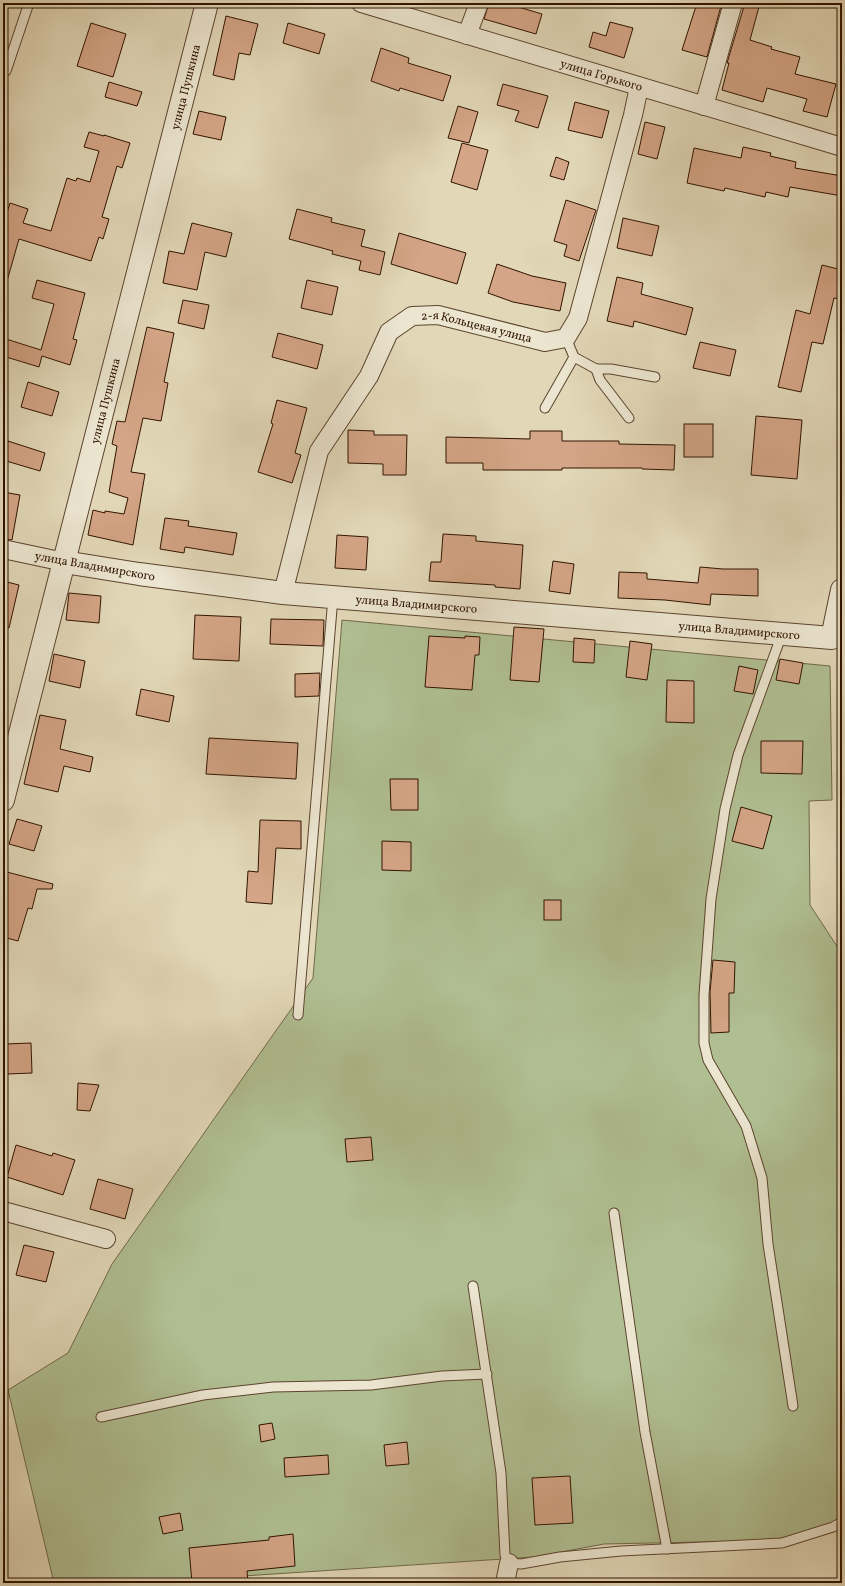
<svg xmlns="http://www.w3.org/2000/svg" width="845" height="1586" font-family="Vollkorn,serif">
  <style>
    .green { fill: #b0bf92; stroke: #706949 }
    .building { fill: #d4a586; stroke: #301300 }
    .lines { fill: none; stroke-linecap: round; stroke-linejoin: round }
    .service-casing { stroke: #5c442e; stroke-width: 11 }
    .minor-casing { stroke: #5c442e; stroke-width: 20 }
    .tertiary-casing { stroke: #5c442e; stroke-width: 24 }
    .service { stroke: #ece6d1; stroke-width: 9 }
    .minor { stroke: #ece6d1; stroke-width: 18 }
    .tertiary { stroke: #ece6d1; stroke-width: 22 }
    .labels { text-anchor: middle; stroke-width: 3; stroke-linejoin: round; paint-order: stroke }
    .street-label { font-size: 12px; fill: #301300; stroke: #ece6d1 }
  </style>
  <rect width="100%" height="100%" fill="#e2d8b8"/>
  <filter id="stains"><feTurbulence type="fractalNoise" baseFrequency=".005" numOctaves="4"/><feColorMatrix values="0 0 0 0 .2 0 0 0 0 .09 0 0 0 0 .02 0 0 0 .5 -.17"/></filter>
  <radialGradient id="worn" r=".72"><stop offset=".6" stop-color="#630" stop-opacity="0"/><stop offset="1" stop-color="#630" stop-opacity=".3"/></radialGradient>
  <!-- green -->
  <path class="green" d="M 342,620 L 830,666 L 832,800 L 809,801 L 810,905 L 842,954 L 842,1527 L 797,1540 L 604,1544 L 534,1557 L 136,1583 L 54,1583 L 8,1390 L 68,1353 L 112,1264 L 313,978 Z"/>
  <!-- building -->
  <g class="building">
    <path d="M 489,3 L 505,3 L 542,14 L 536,34 L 484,19 Z"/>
    <path d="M 697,3 L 713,3 L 721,6 L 707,57 L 682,50 Z"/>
    <path d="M 745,3 L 760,3 L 750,40 L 772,47 L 771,49 L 800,57 L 795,74 L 836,84 L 827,117 L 803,111 L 807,99 L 767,88 L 763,102 L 722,90 L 729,63 L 727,63 Z"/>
    <path d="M 226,16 L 258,24 L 250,55 L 239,53 L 234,80 L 213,75 Z"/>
    <path d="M 610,22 L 633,28 L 624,58 L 589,47 L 593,32 L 606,36 Z"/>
    <path d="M 91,23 L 126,34 L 113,77 L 77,66 Z"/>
    <path d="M 288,23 L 325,34 L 319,54 L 283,43 Z"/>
    <path d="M 381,48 L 409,58 L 408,63 L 451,76 L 443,101 L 400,88 L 399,91 L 371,81 Z"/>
    <path d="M 109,82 L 142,92 L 137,106 L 105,97 Z"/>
    <path d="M 503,84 L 548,96 L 538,128 L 515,121 L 519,111 L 497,105 Z"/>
    <path d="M 575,102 L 609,111 L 602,138 L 568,130 Z"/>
    <path d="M 458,106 L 478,112 L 469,143 L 448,138 Z"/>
    <path d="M 199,111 L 226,117 L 221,140 L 193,134 Z"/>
    <path d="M 645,122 L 665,127 L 657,159 L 638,154 Z"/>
    <path d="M 89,132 L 104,136 L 104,135 L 130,143 L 122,168 L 117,166 L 102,217 L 109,219 L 103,239 L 99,237 L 91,261 L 19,239 L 7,281 L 3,280 L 3,225 L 10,203 L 28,209 L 23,223 L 51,231 L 67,178 L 76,181 L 77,178 L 90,182 L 99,151 L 84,147 Z"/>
    <path d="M 462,143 L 488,150 L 477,190 L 451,182 Z"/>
    <path d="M 743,147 L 771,153 L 770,156 L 796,162 L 795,168 L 842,176 L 842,196 L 790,187 L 788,197 L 766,192 L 765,197 L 725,188 L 724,191 L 687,183 L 694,148 L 741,158 Z"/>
    <path d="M 556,157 L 569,162 L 564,180 L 550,176 Z"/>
    <path d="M 566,200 L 596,210 L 579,261 L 564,256 L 567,245 L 554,241 Z"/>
    <path d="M 297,209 L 332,218 L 331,222 L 365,230 L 361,246 L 385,252 L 380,275 L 359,270 L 361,261 L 332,254 L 333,251 L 289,239 Z"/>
    <path d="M 623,218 L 659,226 L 652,256 L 617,248 Z"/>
    <path d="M 192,223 L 232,233 L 226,257 L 205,252 L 197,290 L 163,283 L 169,251 L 184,254 Z"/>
    <path d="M 399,233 L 466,253 L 457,284 L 391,264 Z"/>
    <path d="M 497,264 L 532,276 L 566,283 L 560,311 L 513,302 L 488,293 Z"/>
    <path d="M 822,265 L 842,270 L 842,299 L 834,298 L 823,344 L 812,342 L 801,392 L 778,387 L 796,310 L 810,314 Z"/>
    <path d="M 617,277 L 643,283 L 641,294 L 693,308 L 686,335 L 634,321 L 633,327 L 607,321 Z"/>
    <path d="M 37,280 L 85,293 L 73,339 L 77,340 L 70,365 L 42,356 L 39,367 L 3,356 L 3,348 L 6,339 L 41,350 L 54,304 L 32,298 Z"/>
    <path d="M 307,280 L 338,287 L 332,315 L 301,308 Z"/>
    <path d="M 183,300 L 209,305 L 204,329 L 178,323 Z"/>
    <path d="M 147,327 L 174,333 L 164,382 L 168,383 L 161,421 L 143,418 L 131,472 L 145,474 L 133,545 L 88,535 L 93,510 L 105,513 L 105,511 L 124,514 L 128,498 L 109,492 L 117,446 L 112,444 L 117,421 L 125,422 Z"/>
    <path d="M 278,333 L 323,345 L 317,369 L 272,357 Z"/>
    <path d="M 700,342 L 736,350 L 730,376 L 693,368 Z"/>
    <path d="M 28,382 L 59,392 L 52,416 L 21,407 Z"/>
    <path d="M 277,400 L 307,408 L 295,453 L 301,455 L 292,483 L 258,472 L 273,424 L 271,423 Z"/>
    <path d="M 756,416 L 802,420 L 797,479 L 751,475 Z"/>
    <rect x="684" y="424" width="29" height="33"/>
    <path d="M 348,430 L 374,431 L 374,435 L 407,435 L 406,475 L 383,475 L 383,464 L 348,463 Z"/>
    <path d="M 530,431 L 562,431 L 562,441 L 619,441 L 619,444 L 675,445 L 674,470 L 642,469 L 642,468 L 562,468 L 562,470 L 483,470 L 483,463 L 446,463 L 446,437 L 530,439 Z"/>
    <path d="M 8,441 L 45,453 L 40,471 L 3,460 Z"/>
    <path d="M 3,492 L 20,495 L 12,540 L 3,539 Z"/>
    <path d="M 165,518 L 189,521 L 188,526 L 237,533 L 233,555 L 185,547 L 184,553 L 160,549 Z"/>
    <path d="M 443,534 L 476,536 L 476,541 L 523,545 L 520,589 L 495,587 L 495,585 L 429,581 L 431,562 L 441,562 Z"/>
    <path d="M 337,535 L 368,537 L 366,570 L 335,568 Z"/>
    <path d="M 553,561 L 574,564 L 570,594 L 549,591 Z"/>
    <path d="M 700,567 L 723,569 L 758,569 L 758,596 L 711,594 L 710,605 L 665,600 L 618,598 L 619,572 L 647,573 L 647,579 L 698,583 Z"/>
    <path d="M 3,581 L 19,585 L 9,628 L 3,627 Z"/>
    <path d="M 69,593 L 101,596 L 99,623 L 66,620 Z"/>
    <path d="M 195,615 L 241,617 L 239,661 L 193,659 Z"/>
    <path d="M 271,619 L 324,620 L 323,646 L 270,644 Z"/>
    <path d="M 514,627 L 544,629 L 539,682 L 510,680 Z"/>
    <path d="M 429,636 L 465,638 L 465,636 L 480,637 L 479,655 L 475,655 L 472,690 L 425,687 Z"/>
    <path d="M 574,638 L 595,640 L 594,663 L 573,662 Z"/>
    <path d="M 630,641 L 652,644 L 647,680 L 626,677 Z"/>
    <path d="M 54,654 L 85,661 L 80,688 L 49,681 Z"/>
    <path d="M 780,659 L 803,663 L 799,684 L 776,680 Z"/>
    <path d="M 739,666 L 758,670 L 753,694 L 734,691 Z"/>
    <path d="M 320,673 L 319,696 L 295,697 L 295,674 Z"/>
    <path d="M 667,680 L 694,681 L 694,723 L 666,722 Z"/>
    <path d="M 141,689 L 174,696 L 169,722 L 136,715 Z"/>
    <path d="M 40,715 L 66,720 L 60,749 L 93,757 L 90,772 L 64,766 L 58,792 L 24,784 Z"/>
    <path d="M 209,738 L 298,743 L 296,779 L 206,774 Z"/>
    <path d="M 761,741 L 803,741 L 802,774 L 761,773 Z"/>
    <path d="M 390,779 L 418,779 L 418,810 L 391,810 Z"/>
    <path d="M 741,807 L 772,816 L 763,849 L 732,841 Z"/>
    <path d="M 17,819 L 42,826 L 34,851 L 9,844 Z"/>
    <path d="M 260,820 L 301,821 L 301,849 L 276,848 L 272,904 L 246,902 L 248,871 L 258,872 Z"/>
    <path d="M 382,841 L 411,842 L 411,871 L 382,870 Z"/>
    <path d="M 3,871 L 53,884 L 52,889 L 37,889 L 32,909 L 28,908 L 18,941 L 3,937 Z"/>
    <rect x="544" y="900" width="17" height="20"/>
    <path d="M 713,960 L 735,962 L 734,993 L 729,993 L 729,1032 L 711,1033 L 710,992 Z"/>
    <path d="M 31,1043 L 32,1073 L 7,1074 L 6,1044 Z"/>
    <path d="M 78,1083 L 99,1085 L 90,1111 L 77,1110 Z"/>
    <path d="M 371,1137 L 373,1160 L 347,1162 L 345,1139 Z"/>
    <path d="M 16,1145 L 52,1156 L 53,1153 L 75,1160 L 63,1195 L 7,1177 Z"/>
    <path d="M 98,1179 L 133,1189 L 125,1219 L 90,1209 Z"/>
    <path d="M 24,1245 L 54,1252 L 46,1282 L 16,1275 Z"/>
    <path d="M 272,1423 L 275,1439 L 261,1442 L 259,1425 Z"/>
    <path d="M 407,1442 L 409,1464 L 386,1466 L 384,1445 Z"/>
    <path d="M 328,1455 L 329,1474 L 285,1477 L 284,1458 Z"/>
    <path d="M 570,1476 L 573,1523 L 535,1525 L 532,1478 Z"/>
    <path d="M 180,1513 L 183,1530 L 163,1534 L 159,1517 Z"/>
    <path d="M 293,1534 L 295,1566 L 247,1571 L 248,1583 L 192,1583 L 189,1548 L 269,1540 L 269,1537 Z"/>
  </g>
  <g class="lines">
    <defs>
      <g id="service">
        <path d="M 3,73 L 6,71 L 29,3"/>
        <path d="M 566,338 L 574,357 L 596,369"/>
        <path d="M 545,408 L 574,357"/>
        <path d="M 629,418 L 600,380 L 596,369 L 611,369 L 655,377"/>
        <path d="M 782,634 L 738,755 L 725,809 L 711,899 L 704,995 L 704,1043 L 708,1060 L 746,1126 L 762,1178 L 768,1244 L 793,1406"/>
        <path d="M 298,1015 L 333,597"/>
        <path d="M 614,1213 L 645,1432 L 667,1549"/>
        <path d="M 473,1286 L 501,1473 L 505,1555 L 509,1563 L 521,1564 L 560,1557 L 621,1551 L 782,1543 L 833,1527 L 842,1522"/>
        <path d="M 101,1417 L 203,1395 L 273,1387 L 371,1385 L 442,1376 L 487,1374"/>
      </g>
      <g id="minor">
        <path id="s1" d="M 361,3 L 842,147"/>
        <path d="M 467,35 L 479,3"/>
        <path d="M 704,106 L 733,3"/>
        <path d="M 3,549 L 64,562"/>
        <path id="s2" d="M 283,593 L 319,451 L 369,376 L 389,332 L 412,316 L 438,315 L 545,342 L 566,338 L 578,318 L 633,115 L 639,87"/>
        <path d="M 3,1211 L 106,1239"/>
        <path d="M 505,1583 L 509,1563"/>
      </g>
      <g id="tertiary">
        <path id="s3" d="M 64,562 L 139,574 L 283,593 L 832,638 L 842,590"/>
        <path id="s4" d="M 3,800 L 207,3"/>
      </g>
    </defs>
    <!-- service casing -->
    <use href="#service" class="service-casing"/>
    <!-- minor casing -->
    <use href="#minor" class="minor-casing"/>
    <!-- tertiary casing -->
    <use href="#tertiary" class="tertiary-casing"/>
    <!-- service -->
    <use href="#service" class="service"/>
    <!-- minor -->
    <use href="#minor" class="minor"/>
    <!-- tertiary -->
    <use href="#tertiary" class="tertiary"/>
  </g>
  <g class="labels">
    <!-- street labels -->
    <g class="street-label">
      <text dy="4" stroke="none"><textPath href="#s1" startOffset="251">улица Горького</textPath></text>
      <text dy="4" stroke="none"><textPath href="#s4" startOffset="736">улица Пушкина</textPath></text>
      <text dy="4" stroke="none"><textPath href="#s2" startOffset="379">2-я Кольцевая улица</textPath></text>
      <text dy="4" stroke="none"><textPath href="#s4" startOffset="412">улица Пушкина</textPath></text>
      <text transform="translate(95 566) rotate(10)" y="4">улица Владимирского</text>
      <text dy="4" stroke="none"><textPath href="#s3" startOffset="355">улица Владимирского</textPath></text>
      <text dy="4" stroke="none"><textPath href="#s3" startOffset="679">улица Владимирского</textPath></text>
    </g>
  </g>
  <!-- margin -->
  <rect width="845" height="1586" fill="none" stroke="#e2d8b8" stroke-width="16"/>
  <rect x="4" y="4" width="837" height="1578" fill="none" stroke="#301300" stroke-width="2"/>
  <rect x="8" y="8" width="829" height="1570" fill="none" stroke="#301300"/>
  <rect width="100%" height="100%" filter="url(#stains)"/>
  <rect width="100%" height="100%" fill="url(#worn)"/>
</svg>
